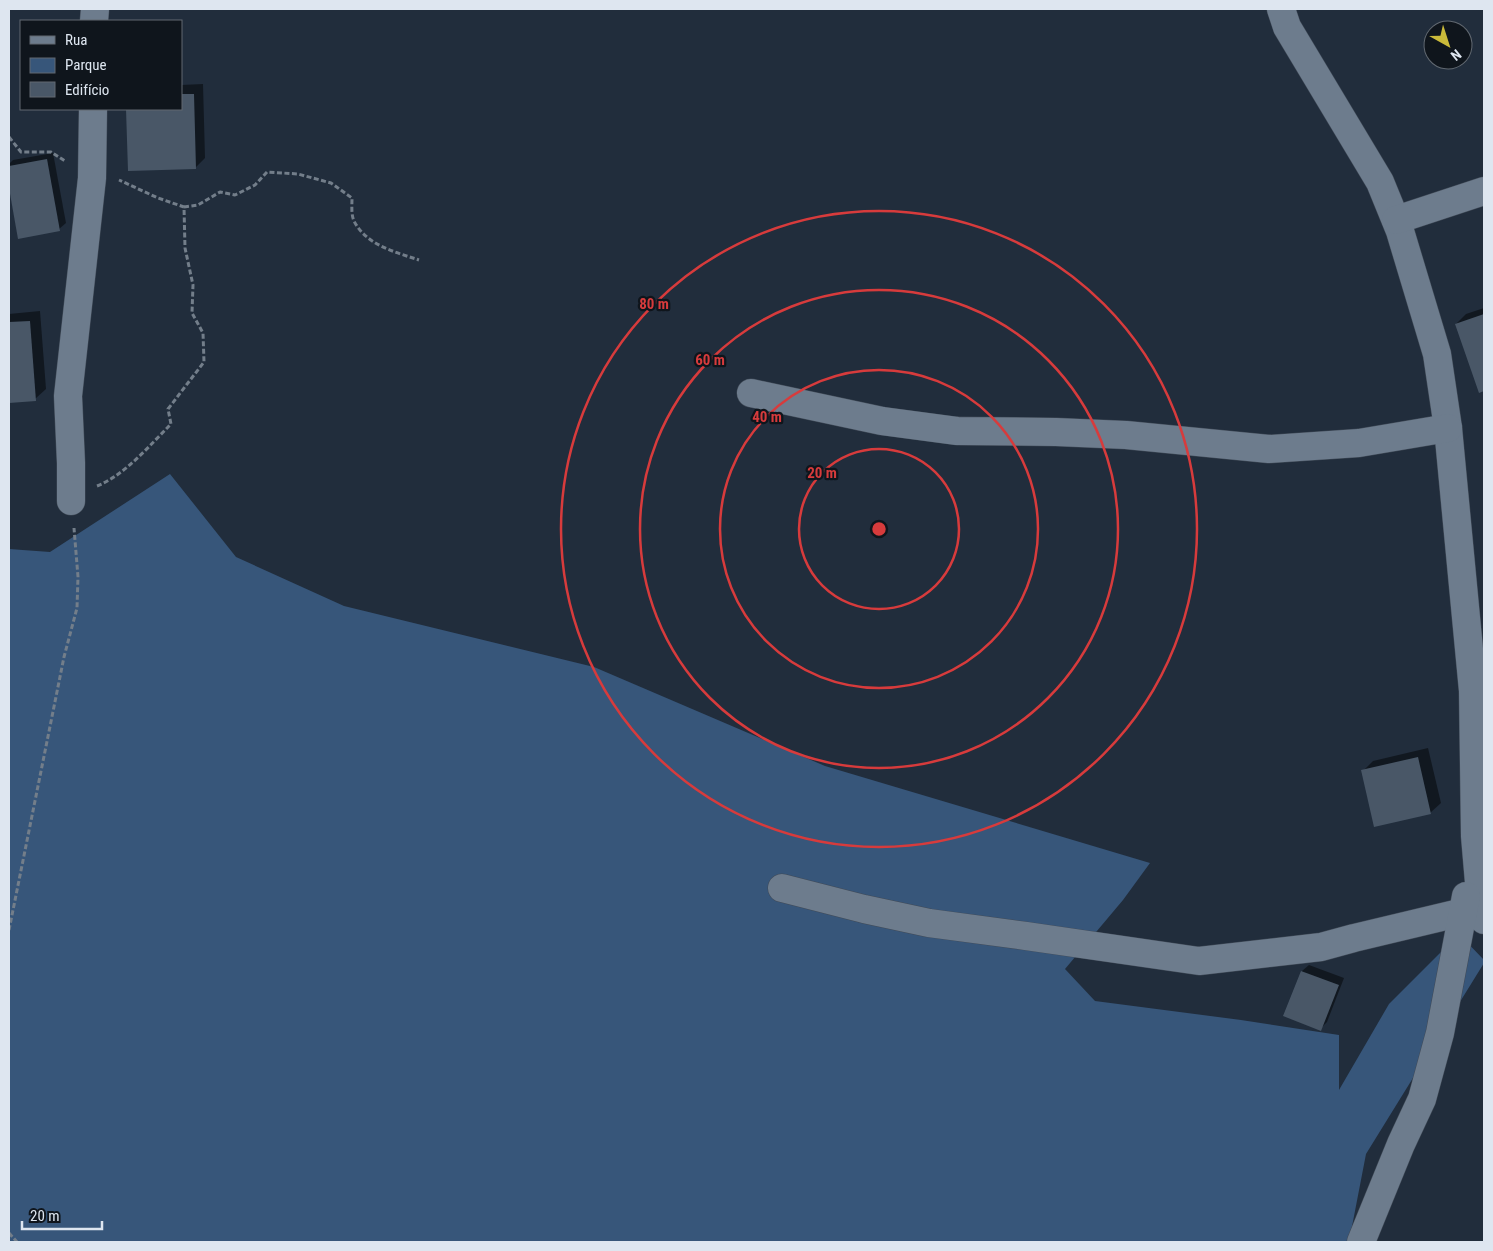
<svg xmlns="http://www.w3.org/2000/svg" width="1493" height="1251" font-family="'Roboto Condensed',sans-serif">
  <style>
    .green { fill: #37567a }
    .shadow { fill: #0007 }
    .building { fill: #495767 }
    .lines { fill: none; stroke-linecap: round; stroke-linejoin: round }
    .street-casing { stroke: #414b58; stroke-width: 29 }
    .path { stroke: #737e8a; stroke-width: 3; stroke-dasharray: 5 2.5; stroke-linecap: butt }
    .street { stroke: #6d7c8d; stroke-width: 28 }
    .ring { fill: none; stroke: #d73b3c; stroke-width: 2.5 }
    .centre { fill: #d73b3c; stroke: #0f151c; stroke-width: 2.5 }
    .ring-label { font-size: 15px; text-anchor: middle; font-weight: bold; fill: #d73b3c; stroke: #0f151c; stroke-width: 4.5; stroke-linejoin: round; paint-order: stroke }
  </style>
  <rect width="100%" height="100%" fill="#212d3c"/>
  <!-- green -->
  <path class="green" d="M 170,474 L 236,557 L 344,606 L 594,667 L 825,766 L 1150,863 L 1123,900 L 1065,969 L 1095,1001 L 1241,1020 L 1339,1035 L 1339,1090 L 1389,1004 L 1459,934 L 1484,960 L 1484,963 L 1366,1154 L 1349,1242 L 9,1242 L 9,549 L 50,552 Z"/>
  <!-- shadow -->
  <g class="shadow">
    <path d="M 203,84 L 205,158 L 195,168 L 129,170 L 127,109 L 181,109 L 181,85 Z"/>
    <path d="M 53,153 L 66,223 L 59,229 L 19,237 L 9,181 L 9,164 L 13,160 Z"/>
    <path d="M 1484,308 L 1484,390 L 1480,392 L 1456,324 L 1466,314 Z"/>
    <path d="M 40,311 L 46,389 L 35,399 L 9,401 L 9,314 Z"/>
    <path d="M 1428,748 L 1441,803 L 1430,813 L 1363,771 L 1373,761 Z"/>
    <path d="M 1309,965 L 1344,978 L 1327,1022 L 1320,1029 L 1285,1015 L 1302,971 Z"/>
  </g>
  <!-- building -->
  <g class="building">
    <path d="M 181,94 L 194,94 L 196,169 L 128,171 L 126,109 L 181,109 Z"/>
    <path d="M 47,159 L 60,231 L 18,239 L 9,188 L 9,166 Z"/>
    <path d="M 1484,314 L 1484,391 L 1479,393 L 1455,324 Z"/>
    <path d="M 30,321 L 36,401 L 9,403 L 9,322 Z"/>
    <path d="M 1418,757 L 1431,814 L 1374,827 L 1361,770 Z"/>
    <path d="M 1301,971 L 1339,985 L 1321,1031 L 1283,1016 Z"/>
  </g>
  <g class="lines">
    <defs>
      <g id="street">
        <path d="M 1281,9 L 1287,27 L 1380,182 L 1400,231 L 1437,354 L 1448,428 L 1473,691 L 1475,836 L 1481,906 L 1484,920"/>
        <path d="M 94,21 L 95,9"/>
        <path d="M 1396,220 L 1484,191"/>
        <path d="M 751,393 L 882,421 L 957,431 L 1056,432 L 1126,435 L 1269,449 L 1359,443 L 1448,428"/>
        <path d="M 71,501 L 71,463 L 68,396 L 92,178 L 93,109"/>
        <path d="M 782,888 L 864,909 L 929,923 L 1026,936 L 1199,961 L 1321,947 L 1354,938 L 1463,912"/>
        <path d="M 1361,1242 L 1401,1144 L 1422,1099 L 1440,1033 L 1466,896"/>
      </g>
    </defs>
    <!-- street casing -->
    <use href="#street" class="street-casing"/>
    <!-- path -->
    <g class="path">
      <path d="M 9,137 L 21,152 L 51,152 L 65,161"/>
      <path d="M 184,207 L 198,205 L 220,192 L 235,195 L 255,185 L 267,172 L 298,174 L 331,183 L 352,198 C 352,204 351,215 354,221 C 366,245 395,252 419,260"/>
      <path d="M 97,486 C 125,475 150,445 171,424 L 168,409 L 204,362 L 203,333 L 192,313 L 193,285 L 185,248 L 184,207 L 158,198 L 119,180"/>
      <path d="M 9,930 L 64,657 L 77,608 L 78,577 L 74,528"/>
      <path d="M 9,1233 L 17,1242"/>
    </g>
    <!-- street -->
    <use href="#street" class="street"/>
  </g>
  <!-- distance rings -->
  <g class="ring">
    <circle cx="879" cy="529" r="80"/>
    <circle cx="879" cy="529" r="159"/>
    <circle cx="879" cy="529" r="239"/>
    <circle cx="879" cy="529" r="318"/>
  </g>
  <circle cx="879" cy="529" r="8" class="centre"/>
  <g class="ring-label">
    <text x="654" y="309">80 m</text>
    <text x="710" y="365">60 m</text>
    <text x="767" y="422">40 m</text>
    <text x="822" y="478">20 m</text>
  </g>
  <!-- border -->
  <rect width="1493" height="1251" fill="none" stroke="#dee6f0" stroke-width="20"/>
  <!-- legend -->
  <rect x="20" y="20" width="162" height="90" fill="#0f151c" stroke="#626971"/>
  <rect x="30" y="36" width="25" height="8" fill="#6d7c8d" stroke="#626971"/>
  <text x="65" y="45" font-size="15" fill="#dee6f0">Rua</text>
  <rect x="30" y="58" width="25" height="15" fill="#37567a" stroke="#626971"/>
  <text x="65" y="70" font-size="15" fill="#dee6f0">Parque</text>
  <rect x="30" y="82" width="25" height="15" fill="#495767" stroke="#626971"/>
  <text x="65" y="95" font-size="15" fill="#dee6f0">Edifício</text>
  <!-- north arrow -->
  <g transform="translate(1448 45) rotate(141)"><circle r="24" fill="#0f151c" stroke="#626971"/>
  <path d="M0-4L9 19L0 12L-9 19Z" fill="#caba3a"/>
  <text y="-8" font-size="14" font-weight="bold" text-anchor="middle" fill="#dee6f0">N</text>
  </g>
  <!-- scale -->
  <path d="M22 1221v8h80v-8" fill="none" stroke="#dee6f0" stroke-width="2.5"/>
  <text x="30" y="1221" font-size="15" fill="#dee6f0" stroke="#0f151c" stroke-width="4" paint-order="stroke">20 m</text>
</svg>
